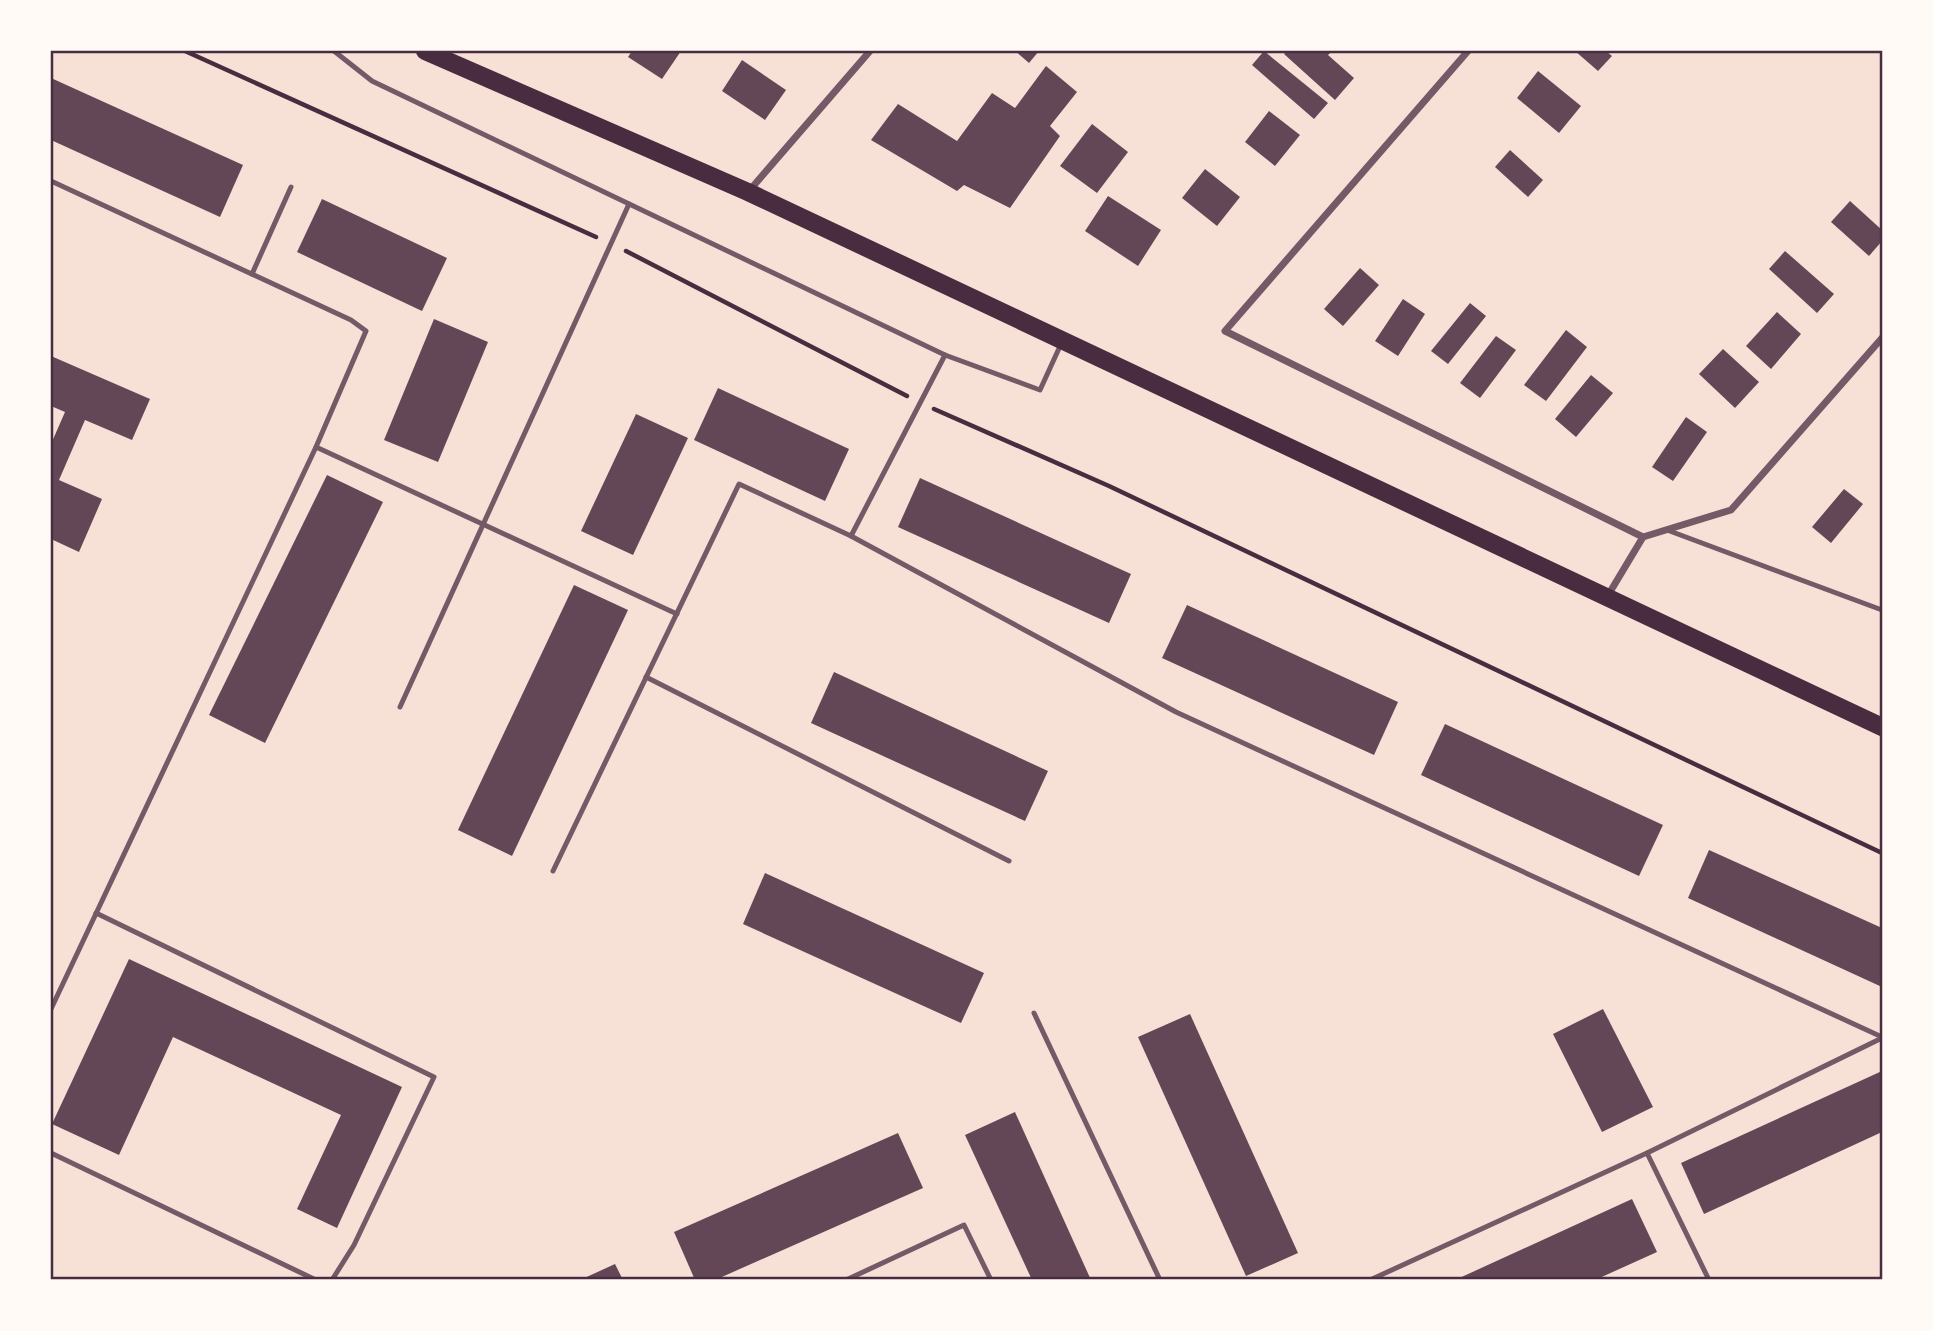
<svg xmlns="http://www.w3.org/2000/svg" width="1933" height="1331" font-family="'Times New Roman',serif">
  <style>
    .building { fill: #644757 }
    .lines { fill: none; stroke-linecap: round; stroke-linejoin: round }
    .path { stroke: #4a2c40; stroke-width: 4.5 }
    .service { stroke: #755966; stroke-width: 5 }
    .minor { stroke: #755966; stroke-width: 7 }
    .primary { stroke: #4a2c40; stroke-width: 18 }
    .neatline { fill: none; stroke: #4a2c40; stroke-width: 2.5 }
  </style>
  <rect width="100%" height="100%" fill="#f7e1d7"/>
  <!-- building -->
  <g class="building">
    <path d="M 632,51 L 681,51 L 662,79 L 628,57 Z"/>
    <path d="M 1015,51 L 1039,51 L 1029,63 Z"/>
    <path d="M 1264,51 L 1328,103 L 1314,119 L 1252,65 Z"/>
    <path d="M 1287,51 L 1332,51 L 1328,55 L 1354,78 L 1335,100 L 1284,54 Z"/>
    <path d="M 1575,51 L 1606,51 L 1612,56 L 1598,71 Z"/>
    <path d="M 742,60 L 786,90 L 765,120 L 722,91 Z"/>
    <path d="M 1046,66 L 1077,92 L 1050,126 L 1060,136 L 1010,208 L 964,185 L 957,191 L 871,140 L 898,104 L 957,141 L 992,93 L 1015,108 Z"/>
    <path d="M 1538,71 L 1581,106 L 1559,133 L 1517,98 Z"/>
    <path d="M 51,78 L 243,165 L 220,217 L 51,140 Z"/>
    <path d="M 1269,111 L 1300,135 L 1275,166 L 1245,142 Z"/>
    <path d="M 1092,124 L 1128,152 L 1097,193 L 1060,166 Z"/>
    <path d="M 1510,150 L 1543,180 L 1528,197 L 1495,167 Z"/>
    <path d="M 1205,169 L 1240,197 L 1217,226 L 1182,198 Z"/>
    <path d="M 1108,196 L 1161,230 L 1138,266 L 1085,231 Z"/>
    <path d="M 322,199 L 447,258 L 422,311 L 297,252 Z"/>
    <path d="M 1850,201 L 1882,230 L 1882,241 L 1869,256 L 1831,222 Z"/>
    <path d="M 1785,251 L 1834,294 L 1817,313 L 1769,269 Z"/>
    <path d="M 1360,268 L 1379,285 L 1343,326 L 1324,309 Z"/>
    <path d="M 1403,299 L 1425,314 L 1398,356 L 1375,341 Z"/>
    <path d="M 1470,303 L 1486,316 L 1448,364 L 1431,351 Z"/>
    <path d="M 1777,312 L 1801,334 L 1771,369 L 1746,346 Z"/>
    <path d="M 434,319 L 488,342 L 438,462 L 384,440 Z"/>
    <path d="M 1566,330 L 1587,347 L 1546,401 L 1524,385 Z"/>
    <path d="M 1496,336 L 1516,350 L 1480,398 L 1460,383 Z"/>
    <path d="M 1723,349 L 1759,382 L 1735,408 L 1699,374 Z"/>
    <path d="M 51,356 L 150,399 L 132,440 L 85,420 L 59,480 L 102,499 L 79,552 L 51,539 L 51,444 L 65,412 L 51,406 Z"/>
    <path d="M 1591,375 L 1613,393 L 1576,437 L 1555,419 Z"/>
    <path d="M 718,388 L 849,449 L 825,501 L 694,440 Z"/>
    <path d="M 636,414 L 688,438 L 633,555 L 581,531 Z"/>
    <path d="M 1686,417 L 1707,432 L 1673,481 L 1652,467 Z"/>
    <path d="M 327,475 L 383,502 L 265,743 L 209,715 Z"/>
    <path d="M 920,478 L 1131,574 L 1109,623 L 898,527 Z"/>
    <path d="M 1844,489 L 1863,504 L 1831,543 L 1812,527 Z"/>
    <path d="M 574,585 L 628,610 L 512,856 L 458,830 Z"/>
    <path d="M 1187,605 L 1398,702 L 1374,755 L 1162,658 Z"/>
    <path d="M 834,672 L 1048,771 L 1025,821 L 811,723 Z"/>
    <path d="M 1445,724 L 1663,825 L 1639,876 L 1421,775 Z"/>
    <path d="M 1709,850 L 1882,928 L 1882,987 L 1688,898 Z"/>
    <path d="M 765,873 L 984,973 L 961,1023 L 743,924 Z"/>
    <path d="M 129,959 L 402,1087 L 337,1228 L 297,1209 L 341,1115 L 173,1037 L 119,1155 L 52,1124 Z"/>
    <path d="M 1603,1009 L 1653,1107 L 1602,1132 L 1553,1034 Z"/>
    <path d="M 1190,1014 L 1298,1253 L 1246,1276 L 1138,1037 Z"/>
    <path d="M 1882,1071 L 1882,1132 L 1704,1214 L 1681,1163 Z"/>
    <path d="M 1015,1112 L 1091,1280 L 1032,1280 L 965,1135 Z"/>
    <path d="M 898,1133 L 923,1188 L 715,1280 L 695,1280 L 674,1232 Z"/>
    <path d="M 1632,1199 L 1657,1252 L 1595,1280 L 1455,1280 Z"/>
    <path d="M 615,1264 L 623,1280 L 580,1280 Z"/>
  </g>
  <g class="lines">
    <!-- path -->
    <g class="path">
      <path d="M 185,51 L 596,237"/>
      <path d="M 626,251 L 907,396"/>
      <path d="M 934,409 L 1109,486 L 1882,853"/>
    </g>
    <!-- service -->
    <g class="service">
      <path d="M 334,51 L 372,81 L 945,355 L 1040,390 L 1061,344"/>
      <path d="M 51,181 L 351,320 L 366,331 L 316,447 L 51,1009"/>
      <path d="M 252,274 L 291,187"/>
      <path d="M 316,447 L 677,614"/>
      <path d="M 1667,530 L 1882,610"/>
      <path d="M 851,536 L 945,355"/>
      <path d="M 646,677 L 1009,861"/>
      <path d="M 400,707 L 629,204"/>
      <path d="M 553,871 L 739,484 L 851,536 L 1176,712 L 1882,1037"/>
      <path d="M 96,913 L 434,1077 L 354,1245 L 332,1280"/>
      <path d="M 1034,1013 L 1160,1280"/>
      <path d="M 51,1153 L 316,1280"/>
      <path d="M 1647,1153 L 1709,1280"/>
      <path d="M 846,1280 L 964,1225 L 991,1280"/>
      <path d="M 1370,1280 L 1647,1153 L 1882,1038"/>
    </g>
    <!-- minor -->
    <g class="minor">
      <path d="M 1468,51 L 1225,331 L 1643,537"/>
      <path d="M 749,191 L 870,51"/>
      <path d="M 1607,597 L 1643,537 L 1731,510 L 1882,338"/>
    </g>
    <!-- primary -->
    <path class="primary" d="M 425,51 L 748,192 L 1882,727"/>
  </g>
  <!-- border -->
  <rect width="1933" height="1331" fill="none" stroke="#fffaf5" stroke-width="105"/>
  <rect x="52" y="52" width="1829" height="1226" class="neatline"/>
</svg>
